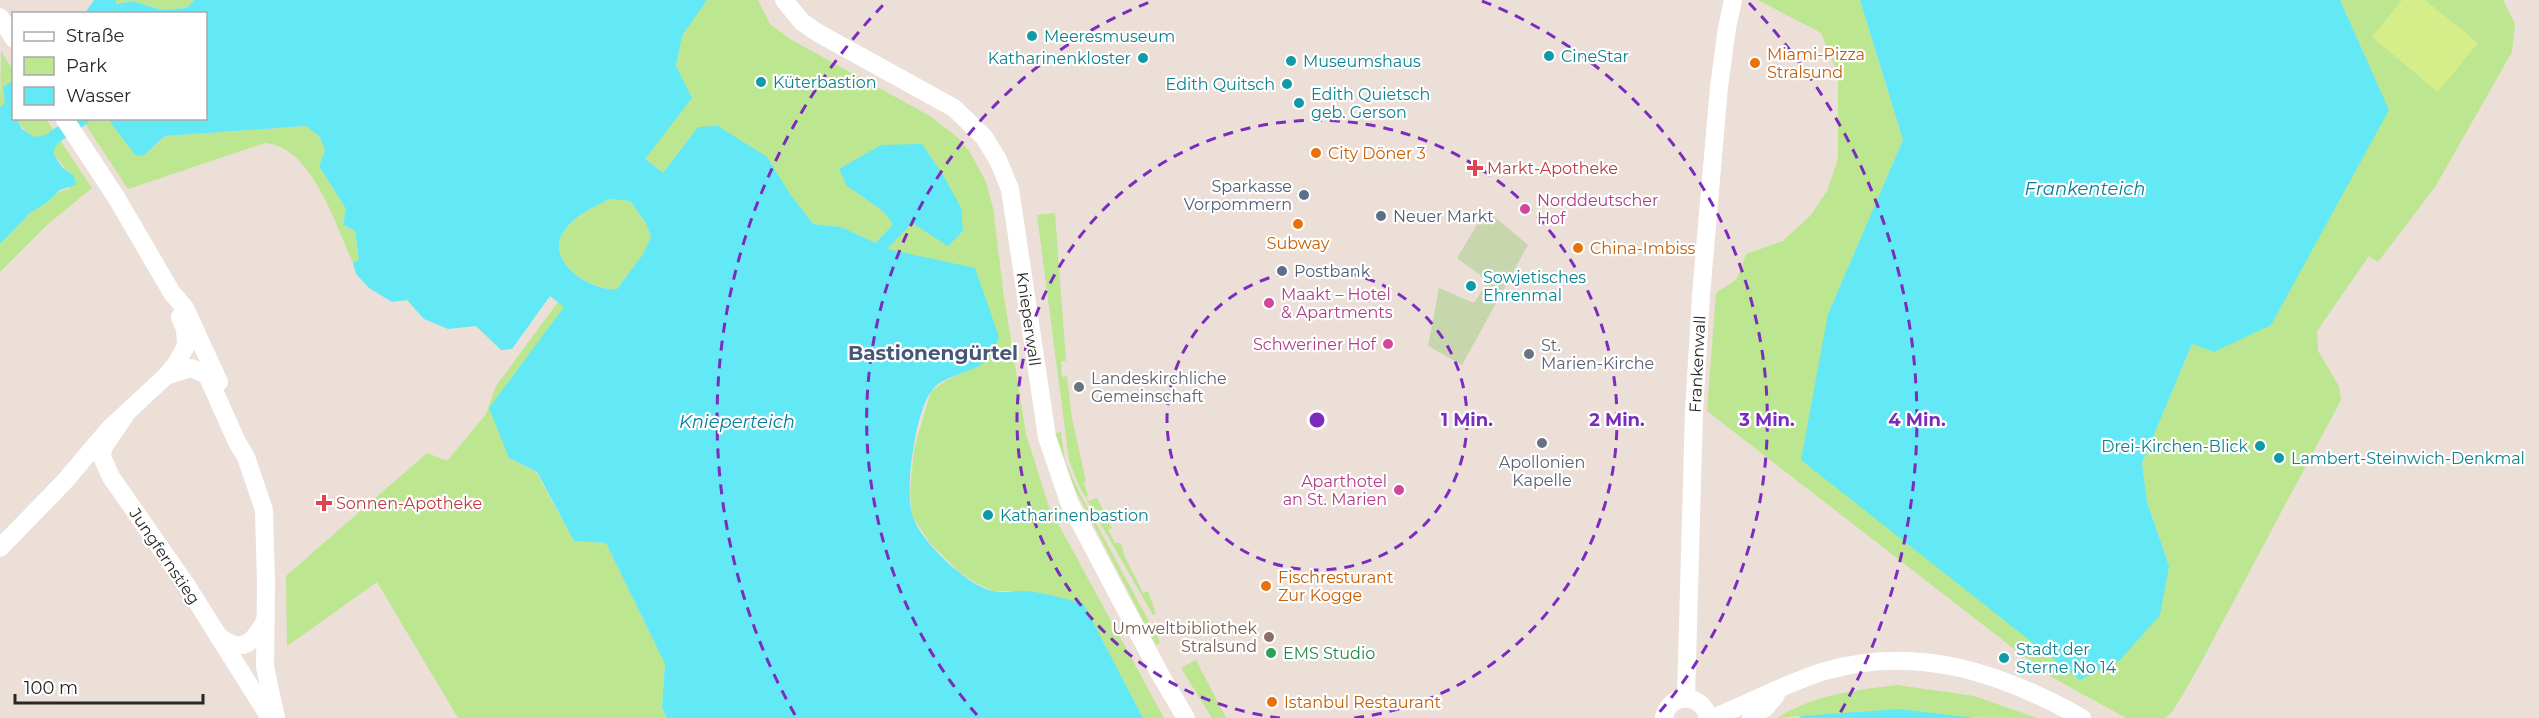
<svg xmlns="http://www.w3.org/2000/svg" width="2539" height="718" font-family="Montserrat,sans-serif">
  <style>
    .green { fill: #bce68f }
    .cemetery { fill: #c8d6ad }
    .pitch { fill: #d6ee8a }
    .water { fill: #62e9f5; fill-rule: evenodd }
    .lines { fill: none; stroke-linecap: round; stroke-linejoin: round }
    .canal { stroke: #62e9f5; stroke-width: 14 }
    .secondary { stroke: #fff; stroke-width: 18 }
    .ring { fill: none; stroke: #7b2cbf; stroke-width: 3; stroke-dasharray: 10 8 }
    .culture-dot { fill: #0f9aa8; stroke: #fff; stroke-width: 2 }
    .food-dot { fill: #e8710a; stroke: #fff; stroke-width: 2 }
    .health-dot { fill: #e0444e; stroke: #fff; stroke-width: 2 }
    .service-dot { fill: #5c6f8a; stroke: #fff; stroke-width: 2 }
    .hotel-dot { fill: #d1479c; stroke: #fff; stroke-width: 2 }
    .worship-dot { fill: #6b7280; stroke: #fff; stroke-width: 2 }
    .education-dot { fill: #8d6e63; stroke: #fff; stroke-width: 2 }
    .leisure-dot { fill: #2e9e5b; stroke: #fff; stroke-width: 2 }
    .labels { text-anchor: middle; stroke-width: 4.5; stroke-linejoin: round; paint-order: stroke }
    .culture-label { font-size: 16px; fill: #0d838f; stroke: #fff; text-anchor: start }
    .food-label { font-size: 16px; fill: #c56008; stroke: #fff; text-anchor: start }
    .health-label { font-size: 16px; fill: #be3a42; stroke: #fff; text-anchor: start }
    .service-label { font-size: 16px; fill: #4e5e75; stroke: #fff; text-anchor: start }
    .hotel-label { font-size: 16px; fill: #b23c85; stroke: #fff; text-anchor: start }
    .street-label { font-size: 16px; fill: #272727; stroke: #fff }
    .worship-label { font-size: 16px; fill: #5b616d; stroke: #fff; text-anchor: start }
    .education-label { font-size: 16px; fill: #785e54; stroke: #fff; text-anchor: end }
    .leisure-label { font-size: 16px; fill: #27864d; stroke: #fff; text-anchor: start }
    .water-label { font-size: 18px; font-style: italic; fill: #067e96; stroke: #fff }
    .quarter-label { font-size: 20px; font-weight: bold; fill: #45587a; stroke: #fff }
    .centre { fill: #7b2cbf; stroke: #fff; stroke-width: 3 }
    .ring-label { font-size: 18px; text-anchor: middle; font-weight: bold; fill: #7b2cbf; stroke: #fff; stroke-width: 4.5; stroke-linejoin: round; paint-order: stroke }
  </style>
  <rect width="100%" height="100%" fill="#ebdfd7"/>
  <!-- green -->
  <g class="green">
    <path d="M 116,0 L 194,0 L 187,8 L 162,10 L 133,1 L 115,4 Z"/>
    <path d="M 707,0 L 758,0 L 770,24 L 790,39 L 930,116 L 957,137 L 969,151 L 986,182 L 993,208 L 1004,297 L 1026,434 L 1049,507 L 1164,718 L 1143,718 L 1083,604 L 1009,591 L 993,591 L 978,584 L 959,572 L 930,543 L 912,516 L 910,492 L 914,449 L 931,391 L 947,380 L 967,371 L 886,249 L 912,223 L 948,245 L 963,231 L 848,186 L 883,211 L 893,224 L 876,243 L 841,227 L 813,224 L 790,194 L 698,127 L 663,173 L 645,159 L 691,98 L 676,66 L 682,36 Z"/>
    <path d="M 1758,0 L 1860,0 L 1903,140 L 1828,314 L 2169,566 L 2147,502 L 2142,463 L 2192,344 L 2389,111 L 2340,0 L 2503,0 L 2515,24 L 2512,52 L 2435,187 L 2378,262 L 2369,256 L 2317,331 L 2318,351 L 2339,386 L 2341,400 L 2197,670 L 2173,711 L 2165,718 L 2126,718 L 2048,675 L 1707,411 L 1716,293 L 1737,279 L 1746,254 L 1783,241 L 1811,215 L 1827,191 L 1838,159 L 1838,74 L 1821,33 Z"/>
    <path d="M 1,51 L 13,70 L 14,83 L 11,82 L 5,103 L 0,107 Z"/>
    <path d="M 17,119 L 46,119 L 92,188 L 48,224 L 0,272 L 0,244 C 15,228 49,191 69,189 L 74,176 C 63,168 60,160 51,152 C 39,140 24,134 17,119 Z"/>
    <path d="M 82,119 L 108,119 L 116,128 L 153,148 L 165,136 L 306,126 L 320,137 L 325,151 L 319,166 L 346,209 L 343,225 L 355,231 L 359,259 L 353,263 C 336,226 312,146 265,143 L 128,189 Z"/>
    <path d="M 610,199 L 630,201 L 646,223 L 651,237 L 643,254 L 617,289 C 591,292 543,261 564,231 C 576,215 593,207 610,199 Z"/>
    <path d="M 1055,213 L 1066,361 L 1061,361 L 1062,377 L 1067,376 L 1072,418 L 1086,482 L 1084,483 L 1088,495 L 1086,497 L 1088,501 L 1097,498 L 1112,528 L 1108,530 L 1115,543 L 1121,543 L 1125,557 L 1143,593 L 1148,591 L 1156,614 L 1153,615 L 1080,488 L 1069,460 L 1037,215 Z"/>
    <path d="M 558,302 L 565,307 L 509,458 L 536,472 L 574,541 L 606,543 L 665,664 L 662,708 L 667,718 L 458,718 L 377,582 L 287,646 L 286,576 L 427,453 L 447,461 L 486,414 L 496,386 Z"/>
    <path d="M 1061,432 L 1065,461 L 1078,490 L 1160,642 L 1156,645 L 1076,491 L 1052,434 Z"/>
    <path d="M 1196,660 L 1226,718 L 1212,718 L 1181,668 Z"/>
    <path d="M 1897,685 L 1974,696 L 2037,718 L 1802,716 L 1777,718 C 1814,695 1854,690 1897,685 Z"/>
  </g>
  <!-- cemetery -->
  <path class="cemetery" d="M 1486,210 L 1528,245 L 1462,365 L 1428,346 L 1439,288 L 1474,303 L 1488,281 L 1457,258 Z"/>
  <!-- pitch -->
  <path class="pitch" d="M 2402,0 L 2425,0 L 2478,43 L 2438,92 L 2372,37 Z"/>
  <!-- water -->
  <g class="water">
    <path d="M 94,0 L 116,0 L 116,4 L 133,1 L 162,10 L 187,8 L 194,0 L 707,0 L 682,36 L 676,66 L 692,98 L 645,159 L 663,173 L 698,127 L 718,126 L 767,157 L 790,194 L 813,224 L 841,227 L 876,243 L 893,224 L 883,211 L 847,186 L 839,169 L 881,145 L 922,144 L 943,175 L 961,208 L 963,231 L 948,246 L 912,223 L 887,249 L 975,268 L 999,337 C 996,344 993,352 989,358 C 975,375 942,373 930,393 C 915,416 905,487 912,514 C 918,539 967,586 993,591 C 1006,594 1021,589 1034,592 C 1050,594 1067,600 1083,603 L 1143,718 L 667,718 L 662,708 L 665,664 L 606,543 L 574,541 L 537,472 L 509,458 L 489,408 L 564,307 L 550,296 L 512,349 L 501,350 L 476,326 L 448,329 L 424,319 L 407,300 L 392,302 L 369,288 L 356,274 L 353,263 L 359,259 L 355,231 L 343,225 L 346,209 L 319,166 L 325,151 L 320,137 L 306,126 L 165,136 L 143,156 L 135,155 L 108,119 L 206,118 L 206,14 L 85,13 ZM 610,199 L 630,201 L 646,223 L 651,237 L 643,254 L 617,289 C 591,292 543,261 564,231 C 575,215 593,207 610,199 Z"/>
    <path d="M 1860,0 L 2340,0 L 2389,110 L 2271,325 L 2214,352 L 2192,344 L 2142,463 L 2147,502 L 2169,566 L 2160,615 L 2120,660 L 2080,680 L 1801,460 L 1828,314 L 1903,140 Z"/>
    <path d="M 11,82 L 13,83 L 14,118 L 17,119 L 22,129 L 34,137 L 51,134 L 57,144 L 53,153 L 62,167 L 74,176 L 76,185 L 60,190 L 46,203 L 30,213 L 0,244 L 0,107 L 5,103 L 3,87 Z"/>
    <path d="M 1899,709 L 1975,718 L 1798,718 L 1802,716 Z"/>
  </g>
  <g class="lines">
    <!-- canal -->
    <path class="canal" d="M 53,138 L 83,118"/>
    <!-- secondary -->
    <g class="secondary">
      <path d="M 784,0 L 802,22 L 818,33 L 954,108 L 984,137 L 998,160 L 1010,189 L 1047,437 L 1069,502 L 1161,676 L 1186,718"/>
      <path d="M 0,17 L 14,39"/>
      <path d="M 64,118 L 116,197 L 172,293 L 185,308 L 219,382"/>
      <path d="M 166,376 L 191,368 L 207,375 L 237,442 L 246,457 L 264,510 L 266,583 L 265,667 L 276,718"/>
      <path d="M 126,414 L 103,448 L 102,457 L 111,477 L 187,586 L 270,718"/>
      <path d="M 0,548 L 65,481 L 109,429 L 166,376 L 176,364 L 186,346 L 185,329 L 180,317"/>
      <path d="M 218,636 C 243,655 253,643 266,619"/>
      <path d="M 1686,698 L 1694,411 L 1701,295 L 1719,87 L 1727,28 L 1733,0"/>
      <path d="M 1664,718 C 1668,692 1703,692 1708,718"/>
      <path d="M 1712,718 C 1750,703 1786,683 1825,671 C 1917,644 2002,673 2082,718"/>
      <path d="M 1751,718 L 1766,707 L 1776,695"/>
    </g>
  </g>
  <!-- distance rings -->
  <g class="ring">
    <circle cx="1317" cy="420" r="150"/>
    <path d="M1280 718A300 300 0 1 1 1354 718"/>
    <path d="M977 715A450 450 0 0 1 1152 1M1482 1A450 450 0 0 1 1657 715"/>
    <path d="M795 715A600 600 0 0 1 885 3M1749 3A600 600 0 0 1 1839 715"/>
  </g>
  <!-- markers -->
  <g class="culture-dot">
    <circle cx="1032" cy="36" r="6"/>
    <circle cx="1549" cy="56" r="6"/>
    <circle cx="1143" cy="58" r="6"/>
    <circle cx="1291" cy="61" r="6"/>
    <circle cx="761" cy="82" r="6"/>
    <circle cx="1287" cy="84" r="6"/>
    <circle cx="1299" cy="103" r="6"/>
    <circle cx="1471" cy="286" r="6"/>
    <circle cx="2260" cy="446" r="6"/>
    <circle cx="2279" cy="458" r="6"/>
    <circle cx="988" cy="515" r="6"/>
    <circle cx="2004" cy="658" r="6"/>
  </g>
  <g class="food-dot">
    <circle cx="1755" cy="63" r="6"/>
    <circle cx="1316" cy="153" r="6"/>
    <circle cx="1298" cy="224" r="6"/>
    <circle cx="1578" cy="248" r="6"/>
    <circle cx="1266" cy="586" r="6"/>
    <circle cx="1272" cy="702" r="6"/>
  </g>
  <g class="health-dot">
    <path d="M1472 159h6v6h6v6h-6v6h-6v-6h-6v-6h6z"/>
    <path d="M321 494h6v6h6v6h-6v6h-6v-6h-6v-6h6z"/>
  </g>
  <g class="service-dot">
    <circle cx="1304" cy="195" r="6"/>
    <circle cx="1381" cy="216" r="6"/>
    <circle cx="1282" cy="271" r="6"/>
  </g>
  <g class="hotel-dot">
    <circle cx="1525" cy="209" r="6"/>
    <circle cx="1269" cy="303" r="6"/>
    <circle cx="1388" cy="344" r="6"/>
    <circle cx="1399" cy="490" r="6"/>
  </g>
  <g class="worship-dot">
    <circle cx="1529" cy="354" r="6"/>
    <circle cx="1079" cy="387" r="6"/>
    <circle cx="1542" cy="443" r="6"/>
  </g>
  <circle class="education-dot" cx="1269" cy="637" r="6"/>
  <circle class="leisure-dot" cx="1271" cy="653" r="6"/>
  <g class="labels">
    <!-- culture labels -->
    <g class="culture-label">
      <text x="1044" y="42">Meeresmuseum</text>
      <text x="1561" y="62">CineStar</text>
      <text x="1131" y="64" text-anchor="end">Katharinenkloster</text>
      <text x="1303" y="67">Museumshaus</text>
      <text x="773" y="88">Küterbastion</text>
      <text x="1275" y="90" text-anchor="end">Edith Quitsch</text>
      <text x="1311" y="100">Edith Quietsch<tspan x="1311" dy="18">geb. Gerson</tspan></text>
      <text x="1483" y="283">Sowjetisches<tspan x="1483" dy="18">Ehrenmal</tspan></text>
      <text x="2248" y="452" text-anchor="end">Drei-Kirchen-Blick</text>
      <text x="2291" y="464">Lambert-Steinwich-Denkmal</text>
      <text x="1000" y="521">Katharinenbastion</text>
      <text x="2016" y="655">Stadt der<tspan x="2016" dy="18">Sterne No 14</tspan></text>
    </g>
    <!-- food labels -->
    <g class="food-label">
      <text x="1767" y="60">Miami-Pizza<tspan x="1767" dy="18">Stralsund</tspan></text>
      <text x="1328" y="159">City Döner 3</text>
      <text x="1298" y="249" text-anchor="middle">Subway</text>
      <text x="1590" y="254">China-Imbiss</text>
      <text x="1278" y="583">Fischresturant<tspan x="1278" dy="18">Zur Kogge</tspan></text>
      <text x="1284" y="708">Istanbul Restaurant</text>
    </g>
    <!-- health labels -->
    <g class="health-label">
      <text x="1487" y="174">Markt-Apotheke</text>
      <text x="336" y="509">Sonnen-Apotheke</text>
    </g>
    <!-- service labels -->
    <g class="service-label">
      <text x="1292" y="192" text-anchor="end">Sparkasse<tspan x="1292" dy="18">Vorpommern</tspan></text>
      <text x="1393" y="222">Neuer Markt</text>
      <text x="1294" y="277">Postbank</text>
    </g>
    <!-- hotel labels -->
    <g class="hotel-label">
      <text x="1537" y="206">Norddeutscher<tspan x="1537" dy="18">Hof</tspan></text>
      <text x="1281" y="300">Maakt – Hotel<tspan x="1281" dy="18">&amp; Apartments</tspan></text>
      <text x="1376" y="350" text-anchor="end">Schweriner Hof</text>
      <text x="1387" y="487" text-anchor="end">Aparthotel<tspan x="1387" dy="18">an St. Marien</tspan></text>
    </g>
    <!-- street labels -->
    <g class="street-label">
      <text transform="translate(1029 319) rotate(82)" y="6">Knieperwall</text>
      <text transform="translate(1697 364) rotate(-87)" y="6">Frankenwall</text>
      <text transform="translate(165 556) rotate(56)" y="6">Jungfernstieg</text>
    </g>
    <!-- worship labels -->
    <g class="worship-label">
      <text x="1541" y="351">St.<tspan x="1541" dy="18">Marien-Kirche</tspan></text>
      <text x="1091" y="384">Landeskirchliche<tspan x="1091" dy="18">Gemeinschaft</tspan></text>
      <text x="1542" y="468" text-anchor="middle">Apollonien<tspan x="1542" dy="18">Kapelle</tspan></text>
    </g>
    <!-- education labels -->
    <g class="education-label">
      <text x="1257" y="634">Umweltbibliothek<tspan x="1257" dy="18">Stralsund</tspan></text>
    </g>
    <!-- leisure labels -->
    <g class="leisure-label">
      <text x="1283" y="659">EMS Studio</text>
    </g>
    <!-- water labels -->
    <g class="water-label">
      <text x="2085" y="195">Frankenteich</text>
      <text x="737" y="428">Knieperteich</text>
    </g>
    <!-- quarter labels -->
    <g class="quarter-label">
      <text x="933" y="360">Bastionengürtel</text>
    </g>
  </g>
  <circle cx="1317" cy="420" r="9" class="centre"/>
  <g class="ring-label">
    <text x="1467" y="426">1 Min.</text>
    <text x="1617" y="426">2 Min.</text>
    <text x="1767" y="426">3 Min.</text>
    <text x="1917" y="426">4 Min.</text>
  </g>
  <!-- legend -->
  <rect x="12" y="12" width="195" height="108" fill="#ffffff" stroke="#a9a9a9" stroke-width="1.5"/>
  <rect x="24" y="32" width="30" height="9" fill="#ffffff" stroke="#a9a9a9" stroke-width="1.5"/>
  <text x="66" y="42" font-size="18" fill="#272727">Straße</text>
  <rect x="24" y="57" width="30" height="18" fill="#bce68f" stroke="#a9a9a9" stroke-width="1.5"/>
  <text x="66" y="72" font-size="18" fill="#272727">Park</text>
  <rect x="24" y="87" width="30" height="18" fill="#62e9f5" stroke="#a9a9a9" stroke-width="1.5"/>
  <text x="66" y="102" font-size="18" fill="#272727">Wasser</text>
  <!-- scale -->
  <path d="M15 694v9h188v-9" fill="none" stroke="#272727" stroke-width="3"/>
  <text x="24" y="694" font-size="18" fill="#272727" stroke="#ffffff" stroke-width="4.5" paint-order="stroke">100 m</text>
</svg>
